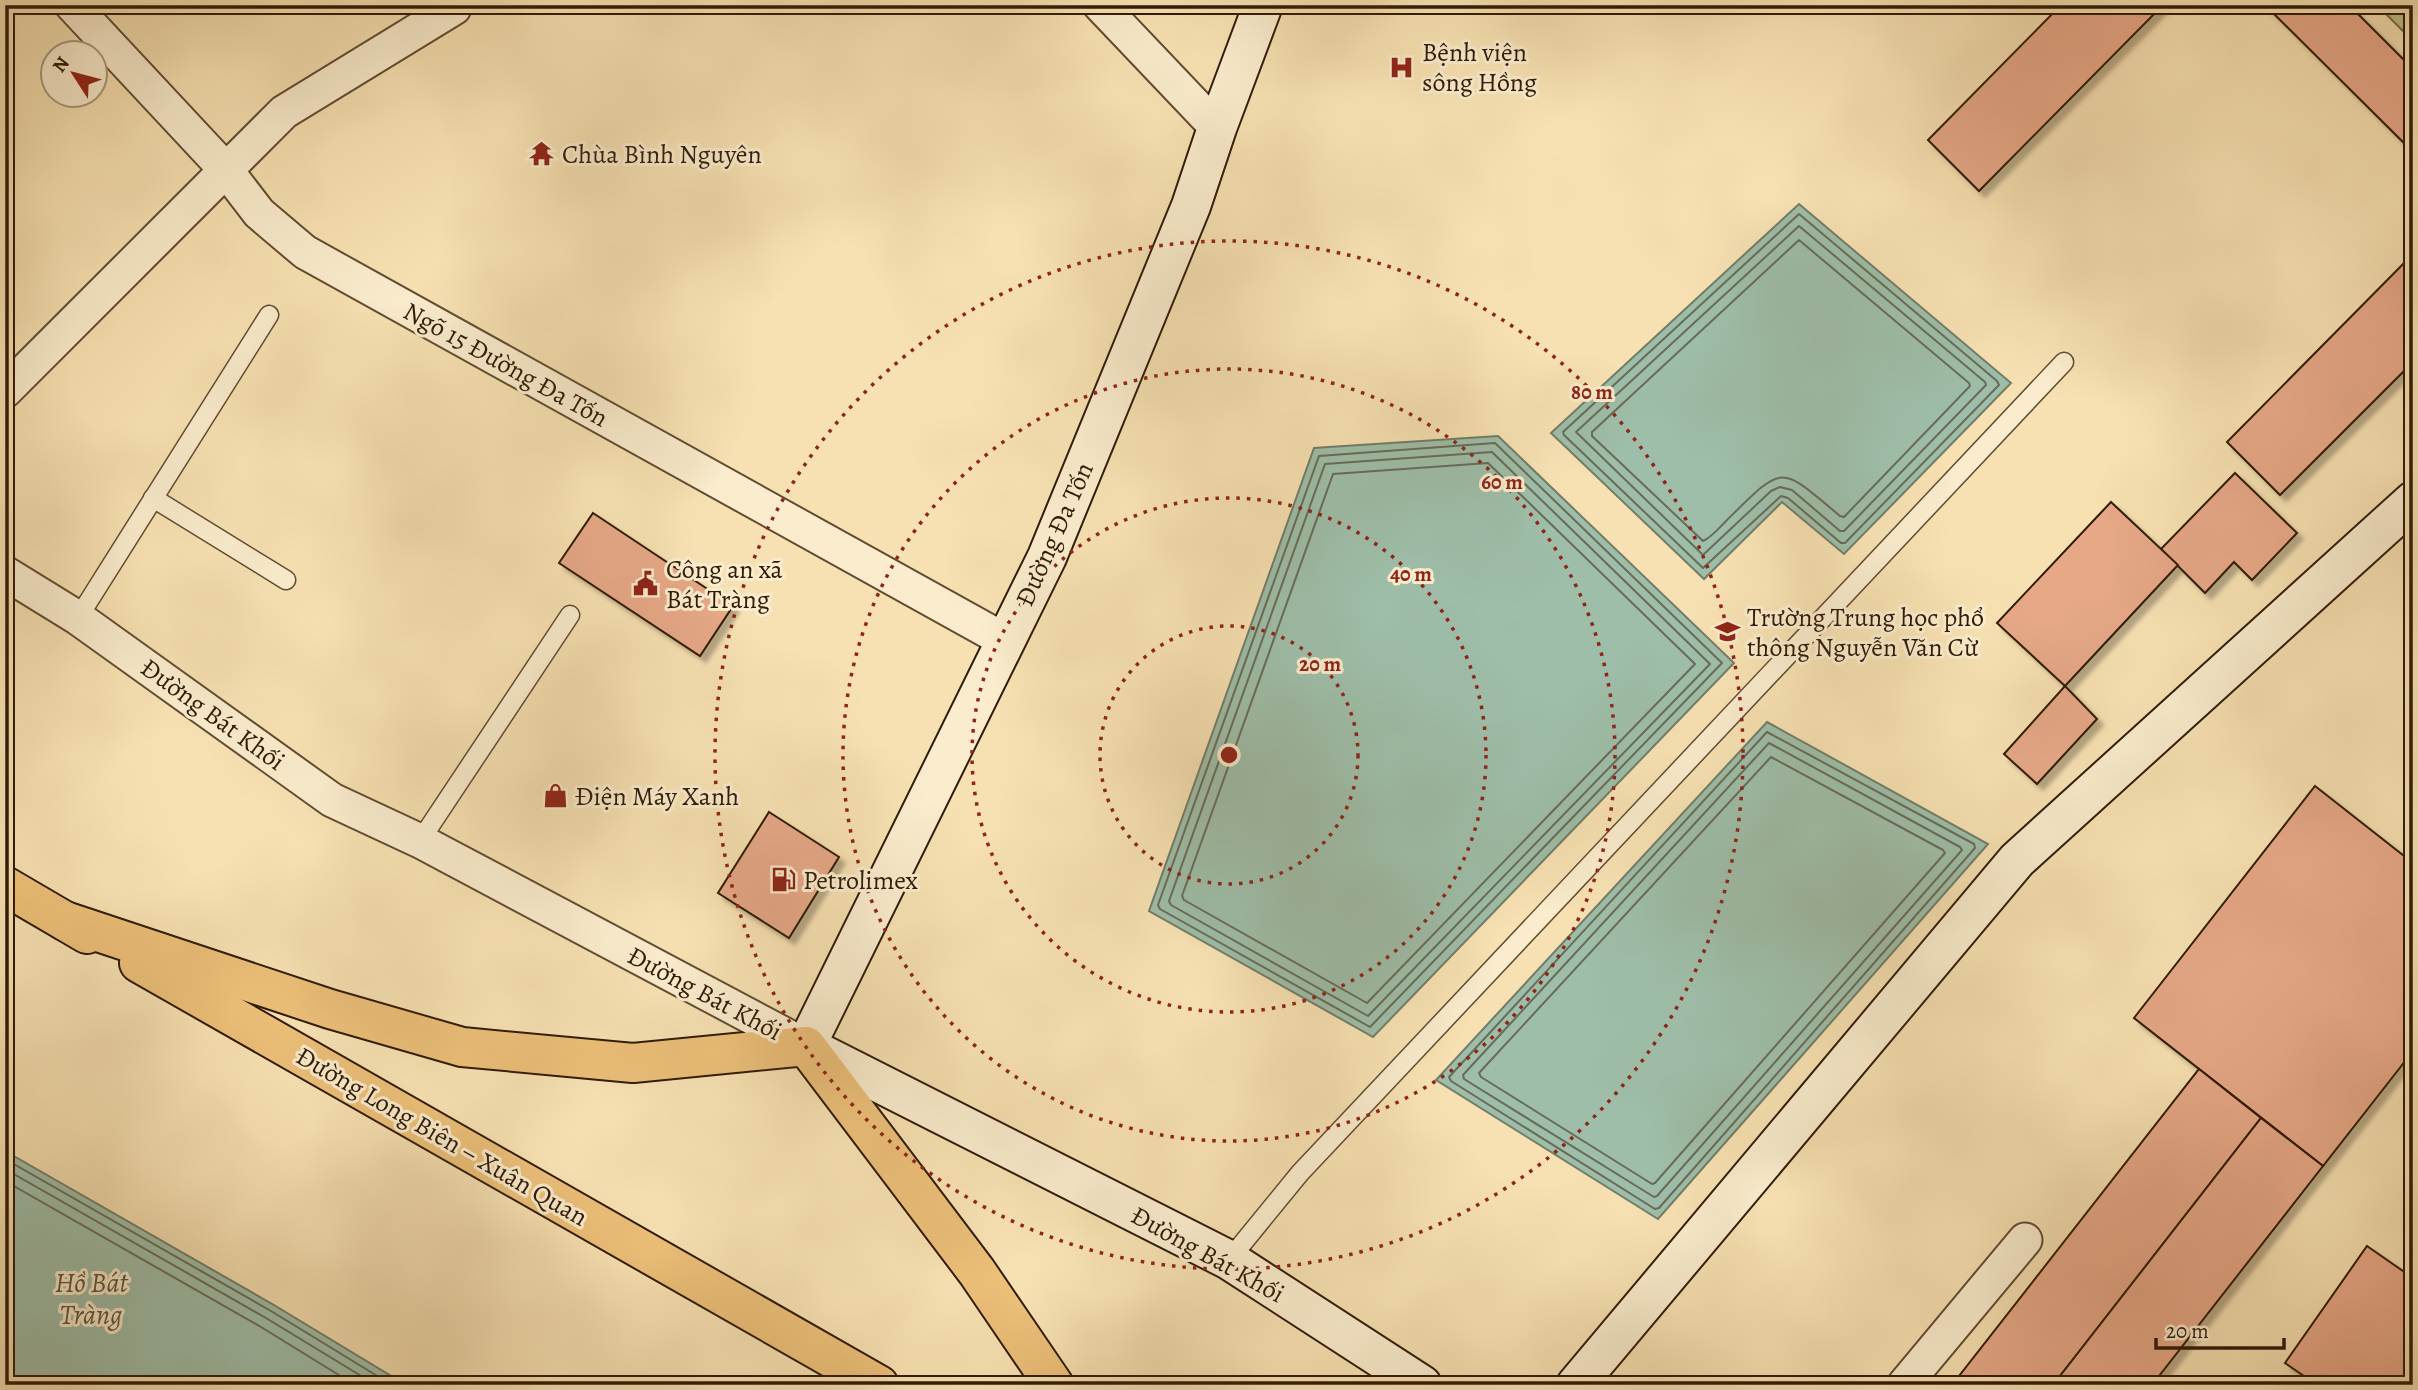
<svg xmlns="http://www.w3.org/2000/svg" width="2418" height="1390" font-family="Alegreya,serif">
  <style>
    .green { fill: #c2c189; stroke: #796e48; stroke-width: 2 }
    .water { fill: #9ebea9; stroke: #727d68; stroke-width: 2 }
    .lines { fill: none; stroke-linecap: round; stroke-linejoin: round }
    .shore { stroke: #676c58; stroke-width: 2 }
    .building { fill: #e6a887; stroke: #301b06; stroke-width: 2; filter: url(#shadow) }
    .lane-casing { stroke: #624c31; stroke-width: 21 }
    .street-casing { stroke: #624c31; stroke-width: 37 }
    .secondary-casing { stroke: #301b06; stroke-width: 42 }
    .primary-casing { stroke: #301b06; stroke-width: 42 }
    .lane { stroke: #faeccd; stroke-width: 18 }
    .street { stroke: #faeccd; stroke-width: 33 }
    .secondary { stroke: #faeccd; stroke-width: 38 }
    .primary { stroke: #ecc079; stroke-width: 38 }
    .ring { fill: none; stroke: #8f2418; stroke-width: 3.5; stroke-dasharray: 3.5 7 }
    .labels { text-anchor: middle; stroke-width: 6; stroke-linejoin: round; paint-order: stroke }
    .poi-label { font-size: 26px; fill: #301b06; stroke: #faeccd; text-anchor: start }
    .street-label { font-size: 26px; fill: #301b06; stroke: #faeccd }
    .water-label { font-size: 28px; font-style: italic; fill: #56543f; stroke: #faeccd }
    .centre { fill: #8f2418; stroke: #faeccd; stroke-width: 3.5 }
    .ring-label { font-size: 21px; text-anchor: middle; font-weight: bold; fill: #8f2418; stroke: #faeccd; stroke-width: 6; stroke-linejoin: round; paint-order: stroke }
  </style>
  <defs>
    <filter id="shadow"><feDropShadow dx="6" dy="6" stdDeviation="2" flood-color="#0004"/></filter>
  </defs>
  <rect width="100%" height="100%" fill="#f7e1b2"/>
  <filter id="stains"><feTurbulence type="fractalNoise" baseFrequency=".00286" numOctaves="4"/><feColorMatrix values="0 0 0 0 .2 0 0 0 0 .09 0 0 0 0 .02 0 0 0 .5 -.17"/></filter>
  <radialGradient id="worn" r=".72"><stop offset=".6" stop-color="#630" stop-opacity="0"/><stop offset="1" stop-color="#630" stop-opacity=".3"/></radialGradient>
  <!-- green -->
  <path class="green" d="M 2377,5 L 2413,5 L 2413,41 Z"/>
  <!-- water -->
  <g class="water">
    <path d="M 1799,204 L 2011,383 L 1844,554 L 1782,502 L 1704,579 L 1551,433 Z"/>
    <path d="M 1498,436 L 1734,663 L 1373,1037 L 1149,911 L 1314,448 Z"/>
    <path d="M 1767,722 L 1988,844 L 1658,1219 L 1436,1080 Z"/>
    <path d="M 5,1151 L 274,1305 L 406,1385 L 5,1385 Z"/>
  </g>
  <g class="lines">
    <!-- shore -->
    <g class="shore">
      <path d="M 1799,214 L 1997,381 L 1999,385 L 1845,543 L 1841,543 L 1788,498 L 1781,496 L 1703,568 L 1564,435 L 1563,432 Z"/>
      <path d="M 1799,226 L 1985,382 L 1986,385 L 1844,531 L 1840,531 L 1792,490 L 1780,487 L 1771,491 L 1703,555 L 1576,432 Z"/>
      <path d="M 1799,240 L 1969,383 L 1970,386 L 1844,517 L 1840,516 C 1779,465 1785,463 1727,520 C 1720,527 1712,537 1703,541 L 1592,436 L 1592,432 Z"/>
      <path d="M 1495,443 L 1722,663 L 1370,1027 L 1160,909 L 1158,905 L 1319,456 Z"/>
      <path d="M 1492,452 L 1710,664 L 1368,1016 L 1171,905 L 1169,901 L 1325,464 Z"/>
      <path d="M 1488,463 L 1695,664 L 1367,1003 L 1184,900 L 1182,896 L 1333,474 Z"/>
      <path d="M 1767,732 L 1974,844 L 1975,848 L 1659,1208 L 1655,1209 L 1451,1081 L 1449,1077 Z"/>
      <path d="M 1769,743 L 1960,847 L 1962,850 L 1657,1196 L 1654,1197 L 1464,1079 L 1463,1075 Z"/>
      <path d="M 1771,757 L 1943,850 L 1945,853 L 1655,1183 L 1652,1184 L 1481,1077 L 1479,1073 Z"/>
      <path d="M 5,1159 L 271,1311 L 392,1385"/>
      <path d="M 5,1169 L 266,1318 L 376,1385"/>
      <path d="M 5,1181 L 261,1327 L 355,1385"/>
    </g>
  </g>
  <!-- building -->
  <g class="building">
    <path d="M 2061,5 L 2163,5 L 1979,191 L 1928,140 Z"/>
    <path d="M 2265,5 L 2349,5 L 2413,69 L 2413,152 Z"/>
    <path d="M 2413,254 L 2413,362 L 2280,495 L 2227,442 Z"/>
    <path d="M 2235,473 L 2297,533 L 2252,580 L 2234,562 L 2205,593 L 2161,549 Z"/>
    <path d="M 2111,502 L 2178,565 L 2065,686 L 1997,623 Z"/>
    <path d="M 593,513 L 733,606 L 700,656 L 559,563 Z"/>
    <path d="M 2065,686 L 2097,719 L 2037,784 L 2004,754 Z"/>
    <path d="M 2315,786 L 2413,863 L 2413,1051 L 2323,1166 L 2134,1018 Z"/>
    <path d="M 769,812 L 839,857 L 789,938 L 718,893 Z"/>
    <path d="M 2199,1069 L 2261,1118 L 2053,1385 L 1952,1385 Z"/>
    <path d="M 2261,1118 L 2323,1166 L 2152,1385 L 2053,1385 Z"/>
    <path d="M 2367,1246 L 2413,1278 L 2413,1385 L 2317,1385 L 2285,1363 Z"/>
  </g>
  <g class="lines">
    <defs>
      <g id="lane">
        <path d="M 153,498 L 286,580"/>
        <path d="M 78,618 L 269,315"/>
        <path d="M 420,841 L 570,615"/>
        <path d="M 1229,1260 L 1300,1173 L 2064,362"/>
      </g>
      <g id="street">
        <path d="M 72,5 L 226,170 L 259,213 L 305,252 L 1006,641"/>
        <path d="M 1100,5 L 1217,128"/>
        <path d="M 5,391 L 284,112 L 454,8"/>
        <path d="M 5,573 L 78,618 L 332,800 L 420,841 L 806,1046"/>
        <path d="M 1904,1385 L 2025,1240"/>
      </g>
      <g id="secondary">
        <path d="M 1263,5 L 1217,128 L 1191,206 L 1047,557 L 806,1046 L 1229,1260 L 1422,1385"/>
        <path d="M 1576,1385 L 2017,860 L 2413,501"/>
      </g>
      <g id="primary">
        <path d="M 5,886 L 87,934"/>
        <path d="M 65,921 L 330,1009 L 462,1047 L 633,1063 L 806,1046 L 977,1272 L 1054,1385"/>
        <path d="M 139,963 L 879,1385"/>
      </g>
    </defs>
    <!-- lane casing -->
    <use href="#lane" class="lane-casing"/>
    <!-- street casing -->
    <use href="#street" class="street-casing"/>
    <!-- secondary casing -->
    <use href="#secondary" class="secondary-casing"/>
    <!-- primary casing -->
    <use href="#primary" class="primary-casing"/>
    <!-- lane -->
    <use href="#lane" class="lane"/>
    <!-- street -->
    <use href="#street" class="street"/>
    <!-- secondary -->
    <use href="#secondary" class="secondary"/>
    <!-- primary -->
    <use href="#primary" class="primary"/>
  </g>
  <!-- distance rings -->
  <g class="ring">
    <circle cx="1229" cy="755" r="129"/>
    <circle cx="1229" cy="755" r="257"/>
    <circle cx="1229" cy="755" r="386"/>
    <circle cx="1229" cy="755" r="514"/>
  </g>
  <!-- icons -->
  <defs>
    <symbol id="hospital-bare" viewBox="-9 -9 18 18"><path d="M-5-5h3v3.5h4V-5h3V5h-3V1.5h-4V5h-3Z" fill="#8f2418" stroke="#faeccd" stroke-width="2.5" paint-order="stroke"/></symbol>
    <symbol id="temple-bare" viewBox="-9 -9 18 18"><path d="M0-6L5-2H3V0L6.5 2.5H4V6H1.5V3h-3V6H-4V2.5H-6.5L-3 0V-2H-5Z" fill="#8f2418" stroke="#faeccd" stroke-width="2.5" paint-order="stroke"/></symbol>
    <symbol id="civic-bare" viewBox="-9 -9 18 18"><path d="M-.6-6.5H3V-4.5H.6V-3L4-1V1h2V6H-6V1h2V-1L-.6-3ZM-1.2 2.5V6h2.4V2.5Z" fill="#8f2418" stroke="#faeccd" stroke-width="2.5" paint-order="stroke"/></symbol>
    <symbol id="school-bare" viewBox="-9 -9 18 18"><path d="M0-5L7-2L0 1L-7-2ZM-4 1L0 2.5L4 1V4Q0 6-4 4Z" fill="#8f2418" stroke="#faeccd" stroke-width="2.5" paint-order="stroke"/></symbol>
    <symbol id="shop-bare" viewBox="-9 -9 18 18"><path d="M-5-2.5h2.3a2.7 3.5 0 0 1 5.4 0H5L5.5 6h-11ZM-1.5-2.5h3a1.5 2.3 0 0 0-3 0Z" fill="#8f2418" stroke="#faeccd" stroke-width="2.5" paint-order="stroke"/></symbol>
    <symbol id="fuel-bare" viewBox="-9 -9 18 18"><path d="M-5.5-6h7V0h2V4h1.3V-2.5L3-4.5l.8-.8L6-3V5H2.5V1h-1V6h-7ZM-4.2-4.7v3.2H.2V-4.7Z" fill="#8f2418" stroke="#faeccd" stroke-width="2.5" paint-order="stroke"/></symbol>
  </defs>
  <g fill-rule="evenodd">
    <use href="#hospital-bare" x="1384" y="50" width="35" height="35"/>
    <use href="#temple-bare" x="524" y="136" width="35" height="35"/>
    <use href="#civic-bare" x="628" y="566" width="35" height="35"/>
    <use href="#school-bare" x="1710" y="614" width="35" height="35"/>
    <use href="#shop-bare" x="538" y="778" width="35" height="35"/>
    <use href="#fuel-bare" x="766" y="862" width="35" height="35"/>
  </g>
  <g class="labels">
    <!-- poi labels -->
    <g class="poi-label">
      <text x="1422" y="61">Bệnh viện<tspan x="1422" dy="30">sông Hồng</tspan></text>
      <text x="562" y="163">Chùa Bình Nguyên</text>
      <text x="666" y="578">Công an xã<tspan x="666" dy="30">Bát Tràng</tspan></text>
      <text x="1747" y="626">Trường Trung học phổ<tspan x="1747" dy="30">thông Nguyễn Văn Cừ</tspan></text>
      <text x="575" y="805">Điện Máy Xanh</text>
      <text x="803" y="889">Petrolimex</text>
    </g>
    <!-- street labels -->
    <g class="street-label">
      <text transform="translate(506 364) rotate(29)" y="9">Ngõ 15 Đường Đa Tốn</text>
      <text transform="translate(1054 534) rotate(-66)" y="9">Đường Đa Tốn</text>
      <text transform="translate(213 714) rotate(36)" y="9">Đường Bát Khối</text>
      <text transform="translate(705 993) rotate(28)" y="9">Đường Bát Khối</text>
      <text transform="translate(442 1136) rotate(30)" y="9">Đường Long Biên – Xuân Quan</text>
      <text transform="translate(1208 1254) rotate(29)" y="9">Đường Bát Khối</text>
    </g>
    <!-- water labels -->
    <g class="water-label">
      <text x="91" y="1292">Hồ Bát<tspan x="91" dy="32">Tràng</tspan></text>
    </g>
  </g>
  <circle cx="1229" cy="755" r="10" class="centre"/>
  <g class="ring-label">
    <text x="1592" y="399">80 m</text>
    <text x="1502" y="489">60 m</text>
    <text x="1411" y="581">40 m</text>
    <text x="1320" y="671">20 m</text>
  </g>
  <!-- margin -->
  <rect width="2418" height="1390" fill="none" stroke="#f7e1b2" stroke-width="28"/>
  <rect x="7" y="7" width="2404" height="1376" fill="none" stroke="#301b06" stroke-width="3.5"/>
  <rect x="14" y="14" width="2390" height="1362" fill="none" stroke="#301b06" stroke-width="2"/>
  <!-- north arrow -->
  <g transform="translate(74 74) rotate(306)"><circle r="33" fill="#faeccd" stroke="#a9987d" stroke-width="2"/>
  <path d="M0-5L12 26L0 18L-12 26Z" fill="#8f2418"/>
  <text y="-10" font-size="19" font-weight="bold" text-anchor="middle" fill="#301b06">N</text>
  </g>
  <!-- scale -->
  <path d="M2156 1338v10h128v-10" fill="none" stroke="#301b06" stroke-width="3.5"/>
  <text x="2166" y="1338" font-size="21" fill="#301b06" stroke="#faeccd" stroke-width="5" paint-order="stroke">20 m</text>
  <rect width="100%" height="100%" filter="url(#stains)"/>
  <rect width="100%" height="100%" fill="url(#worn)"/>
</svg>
